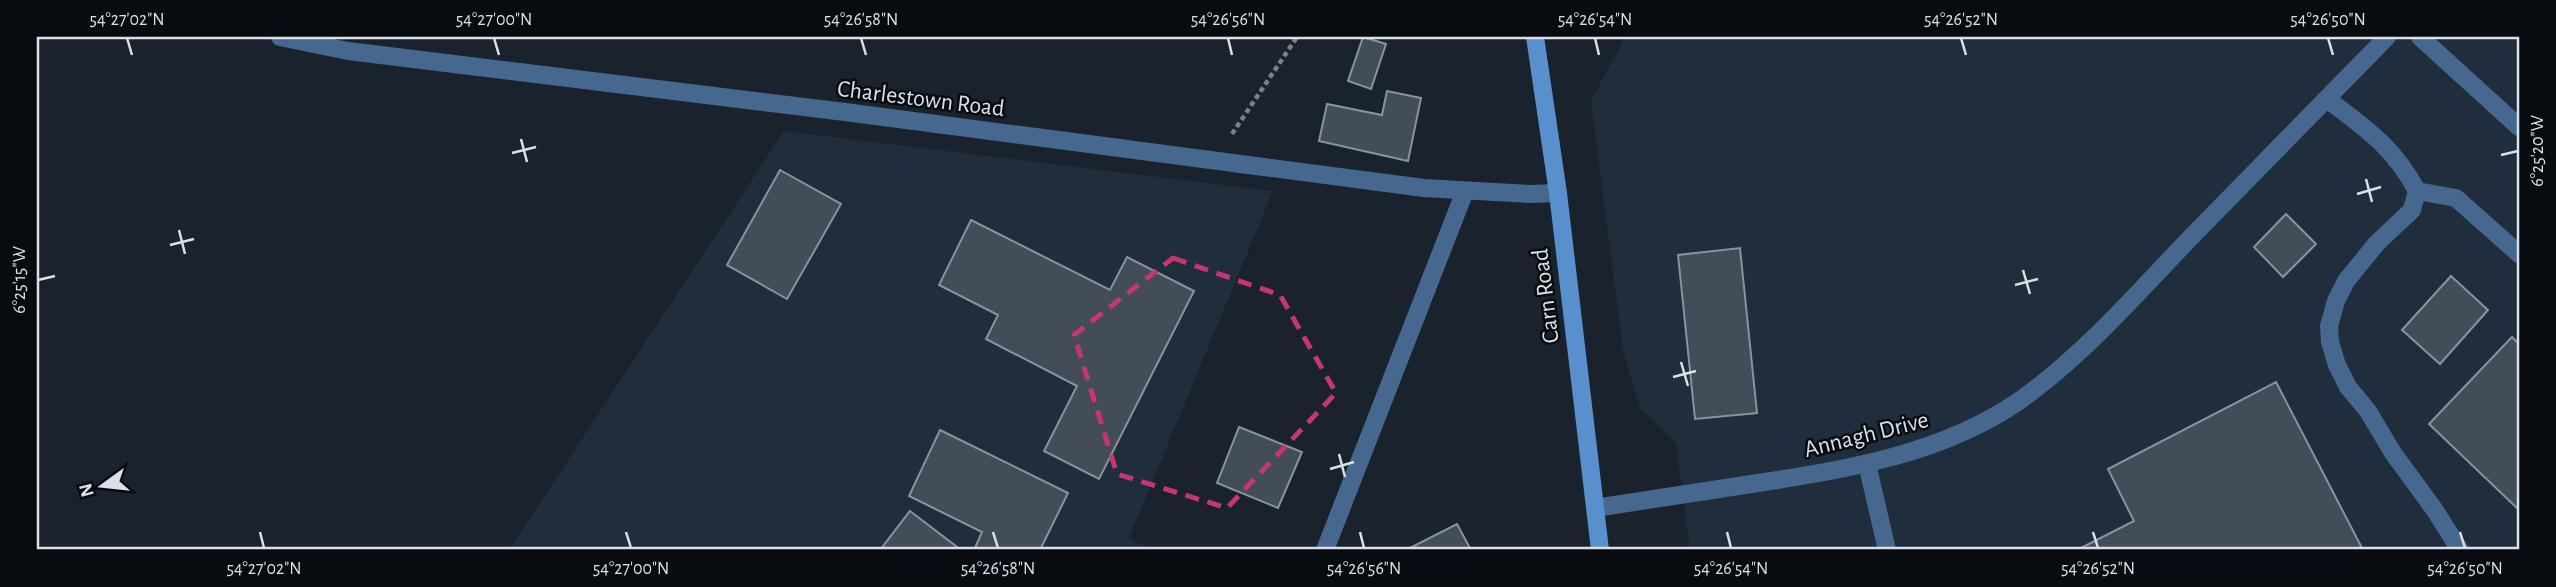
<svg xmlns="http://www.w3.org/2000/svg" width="2556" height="587" font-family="'Alegreya Sans',sans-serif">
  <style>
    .built { fill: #1f2d3c }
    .building { fill: #434d59; stroke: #8893a0; stroke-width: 2 }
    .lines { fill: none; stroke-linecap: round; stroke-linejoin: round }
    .path { stroke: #7a818a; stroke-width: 4.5; stroke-dasharray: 5 3.5; stroke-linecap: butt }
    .lane { stroke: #46688e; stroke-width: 18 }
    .street { stroke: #46688e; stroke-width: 18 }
    .secondary { stroke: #588fcc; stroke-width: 18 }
    .marked { fill: none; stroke: #c63670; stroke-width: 5; stroke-dasharray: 14 9; stroke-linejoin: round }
    .ticks { fill: none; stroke: #dae0e7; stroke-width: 2.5 }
    .labels { text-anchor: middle; stroke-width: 5; stroke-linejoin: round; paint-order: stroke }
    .street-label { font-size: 24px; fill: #dae0e7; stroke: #080c10 }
    .neatline { fill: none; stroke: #dae0e7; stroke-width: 2.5 }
    .ticks-label { font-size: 18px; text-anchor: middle; fill: #dae0e7 }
  </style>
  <rect width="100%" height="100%" fill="#1a232d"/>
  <!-- built -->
  <g class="built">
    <path d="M 1625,37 L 2519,37 L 2519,550 L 1690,550 L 1676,443 L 1640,408 L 1623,350 L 1591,101 Z"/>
    <path d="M 784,131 L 1273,191 L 1129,538 L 1152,550 L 509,550 Z"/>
  </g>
  <!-- building -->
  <g class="building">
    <path d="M 1363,37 L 1386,44 L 1371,89 L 1348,81 Z"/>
    <path d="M 1387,91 L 1421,98 L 1408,161 L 1319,141 L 1327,104 L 1382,115 Z"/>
    <path d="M 780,170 L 841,204 L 787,299 L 727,265 Z"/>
    <path d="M 2286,214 L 2316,244 L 2283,277 L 2254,247 Z"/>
    <path d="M 971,220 L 1110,290 L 1127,257 L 1194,291 L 1099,479 L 1044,451 L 1077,386 L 986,339 L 998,315 L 939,285 Z"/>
    <path d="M 1740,248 L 1757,413 L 1695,419 L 1678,255 Z"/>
    <path d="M 2451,276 L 2488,310 L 2440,364 L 2402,330 Z"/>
    <path d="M 2512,337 L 2519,344 L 2519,510 L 2429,424 Z"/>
    <path d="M 2276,382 L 2363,550 L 2077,550 L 2134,521 L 2108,469 Z"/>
    <path d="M 1239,427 L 1302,452 L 1278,508 L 1217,483 Z"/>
    <path d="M 940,430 L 1068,493 L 1040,550 L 980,550 L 975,548 L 982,532 L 909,496 Z"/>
    <path d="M 910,511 L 961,550 L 880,550 Z"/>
    <path d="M 1457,524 L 1471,550 L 1406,550 Z"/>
  </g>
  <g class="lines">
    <!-- path -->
    <path class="path" d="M 1232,134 L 1297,37"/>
    <!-- lane -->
    <g class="lane">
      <path d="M 2420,37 L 2519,127"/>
      <path d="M 2327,99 C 2365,128 2394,147 2417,191 L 2412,210 L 2377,243 L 2346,281 L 2336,301 L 2329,326 L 2330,342 L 2337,365 L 2348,387 L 2368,411 L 2393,453 L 2434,509 L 2460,550"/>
      <path d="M 2417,191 L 2456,198 L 2519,254"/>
      <path d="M 2199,229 L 2387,37"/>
      <path d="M 1867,464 L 1887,550"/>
      <path d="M 1325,550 L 1465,191"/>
    </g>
    <!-- street -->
    <g class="street">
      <path d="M 280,37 L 348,51 L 845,112 L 1424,188 L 1530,194 L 1558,193"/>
      <path d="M 1595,508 C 1649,500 1704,491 1758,483 C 1848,469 1942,454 2019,401 C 2087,353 2142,287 2199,229"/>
    </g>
    <!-- secondary -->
    <path class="secondary" d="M 1535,37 L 1558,193 L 1600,550"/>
  </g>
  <!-- marked area -->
  <path class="marked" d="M 1173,258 L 1280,295 L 1336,393 L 1227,508 L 1117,474 L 1074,335 Z"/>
  <!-- ticks -->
  <path class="ticks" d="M 127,38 L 132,55M 494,38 L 499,55M 861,38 L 866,55M 1228,38 L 1232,55M 1595,38 L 1599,55M 1961,38 L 1966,55M 2328,38 L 2333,55M 521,139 L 527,162M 512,153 L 536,147M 2501,155 L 2518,151M 2366,179 L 2372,202M 2357,194 L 2381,187M 179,230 L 185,254M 170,245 L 194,239M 2023,270 L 2030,294M 38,280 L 55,276M 2015,285 L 2038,279M 1681,362 L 1688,386M 1673,377 L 1696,371M 1339,454 L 1345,477M 1330,469 L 1354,462M 260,532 L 264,548M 626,532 L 631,548M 993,532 L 998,548M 1360,532 L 1364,548M 1727,532 L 1731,548M 2093,532 L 2098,548M 2460,532 L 2465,548"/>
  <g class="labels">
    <!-- street labels -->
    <g class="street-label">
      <text transform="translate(921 98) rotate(7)" y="8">Charlestown Road</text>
      <text transform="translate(1545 296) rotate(-97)" y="8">Carn Road</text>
      <text transform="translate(1866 434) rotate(-14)" y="8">Annagh Drive</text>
    </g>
  </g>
  <!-- border -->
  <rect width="2556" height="587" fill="none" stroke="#080c10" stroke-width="77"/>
  <!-- north arrow -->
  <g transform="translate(102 486) rotate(255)" stroke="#080c10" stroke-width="5" paint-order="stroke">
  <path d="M0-5L12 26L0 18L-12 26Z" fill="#dae0e7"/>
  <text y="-10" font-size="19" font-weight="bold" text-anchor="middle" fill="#dae0e7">N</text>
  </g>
  <rect x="38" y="38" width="2480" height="510" class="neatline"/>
  <g class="ticks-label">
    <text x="127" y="25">54°27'02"N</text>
    <text x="494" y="25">54°27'00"N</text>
    <text x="861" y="25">54°26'58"N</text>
    <text x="1228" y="25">54°26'56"N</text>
    <text x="1595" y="25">54°26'54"N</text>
    <text x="1961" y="25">54°26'52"N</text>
    <text x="2328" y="25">54°26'50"N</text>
    <text transform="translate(2537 151) rotate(-90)" y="6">6°25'20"W</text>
    <text transform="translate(19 280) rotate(-90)" y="6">6°25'15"W</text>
    <text x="264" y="574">54°27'02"N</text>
    <text x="631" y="574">54°27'00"N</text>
    <text x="998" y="574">54°26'58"N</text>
    <text x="1364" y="574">54°26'56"N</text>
    <text x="1731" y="574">54°26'54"N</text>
    <text x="2098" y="574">54°26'52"N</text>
    <text x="2465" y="574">54°26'50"N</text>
  </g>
</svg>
